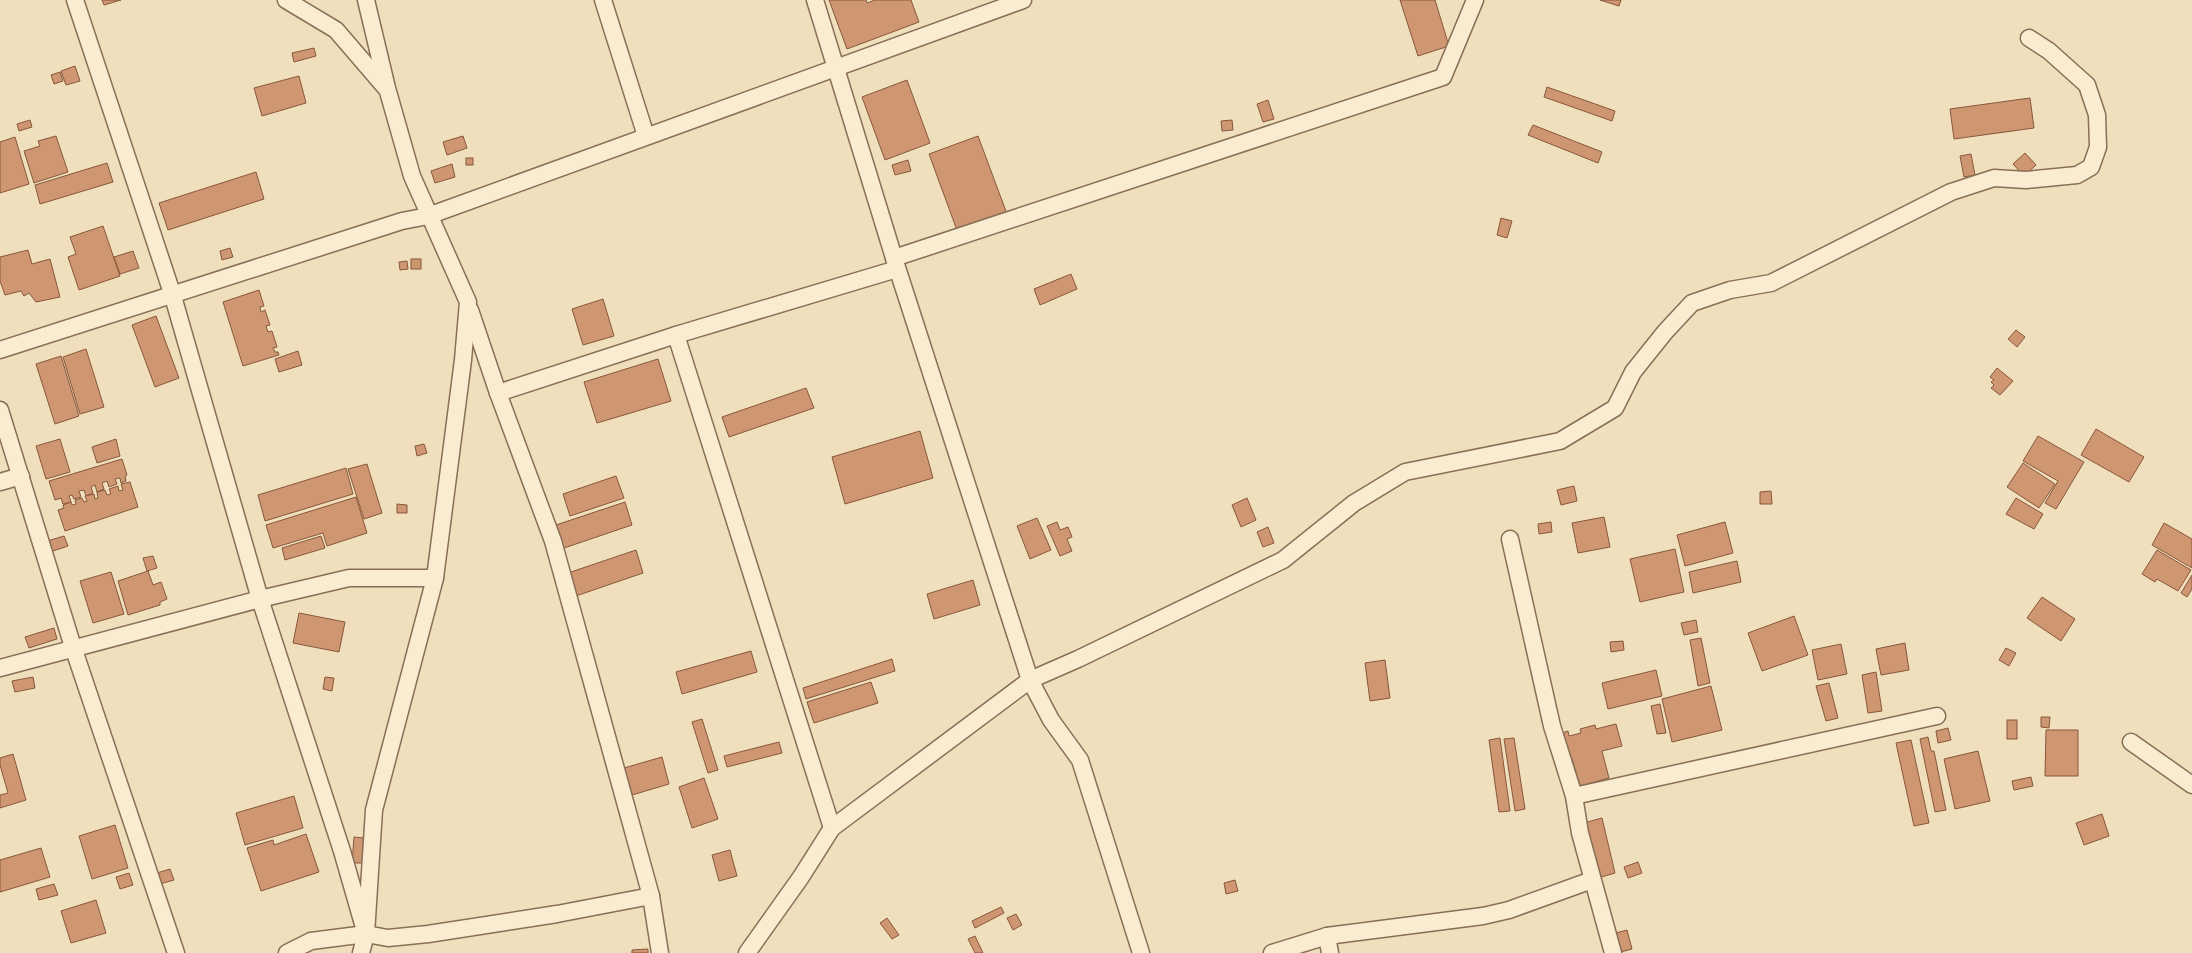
<svg xmlns="http://www.w3.org/2000/svg" width="2192" height="953" font-family="'Crimson Pro',serif">
  <style>
    .building { fill: #cf9672; stroke: #88573b }
    .lines { fill: none; stroke-linecap: round; stroke-linejoin: round }
    .minor-casing { stroke: #886f56; stroke-width: 19 }
    .minor { stroke: #faecd1; stroke-width: 16 }
  </style>
  <rect width="100%" height="100%" fill="#efdfbd"/>
  <!-- building -->
  <g class="building">
    <path d="M 102,0 L 121,0 L 104,5 Z"/>
    <path d="M 829,0 L 866,0 L 867,3 L 875,0 L 911,0 L 919,22 L 847,49 Z"/>
    <path d="M 1400,0 L 1435,0 L 1449,46 L 1418,56 Z"/>
    <path d="M 1600,0 L 1621,0 L 1619,6 Z"/>
    <path d="M 314,48 L 316,56 L 294,62 L 292,53 Z"/>
    <path d="M 75,66 L 80,81 L 66,85 L 61,71 Z"/>
    <path d="M 60,72 L 63,81 L 54,84 L 51,75 Z"/>
    <path d="M 299,76 L 306,103 L 262,116 L 254,88 Z"/>
    <path d="M 907,80 L 930,143 L 885,160 L 862,97 Z"/>
    <path d="M 1547,87 L 1615,111 L 1612,121 L 1544,97 Z"/>
    <path d="M 2030,98 L 2034,128 L 1954,139 L 1950,109 Z"/>
    <path d="M 1268,100 L 1274,119 L 1263,122 L 1257,104 Z"/>
    <path d="M 30,120 L 32,127 L 19,131 L 17,124 Z"/>
    <path d="M 1232,120 L 1233,130 L 1222,131 L 1221,121 Z"/>
    <path d="M 1533,125 L 1602,152 L 1598,163 L 1528,135 Z"/>
    <path d="M 56,136 L 68,172 L 34,183 L 24,151 L 40,146 L 38,141 Z"/>
    <path d="M 463,136 L 467,148 L 447,155 L 443,142 Z"/>
    <path d="M 978,136 L 1007,214 L 958,233 L 929,154 Z"/>
    <path d="M 15,137 L 29,184 L 0,193 L 0,142 Z"/>
    <path d="M 2025,153 L 2036,165 L 2024,176 L 2013,164 Z"/>
    <path d="M 1971,154 L 1975,175 L 1964,177 L 1960,156 Z"/>
    <rect x="466" y="158" width="7" height="7"/>
    <path d="M 908,160 L 911,171 L 895,175 L 892,165 Z"/>
    <path d="M 107,163 L 113,182 L 40,204 L 35,185 Z"/>
    <path d="M 452,164 L 455,177 L 435,183 L 431,171 Z"/>
    <path d="M 256,172 L 264,199 L 168,230 L 159,203 Z"/>
    <path d="M 1501,218 L 1512,221 L 1507,238 L 1497,235 Z"/>
    <path d="M 103,226 L 120,276 L 79,290 L 68,257 L 76,254 L 70,237 Z"/>
    <path d="M 230,248 L 233,257 L 222,260 L 220,251 Z"/>
    <path d="M 28,250 L 32,264 L 50,259 L 60,297 L 36,302 L 29,293 L 24,296 L 21,291 L 5,295 L 0,281 L 0,257 Z"/>
    <path d="M 133,251 L 139,268 L 120,274 L 114,257 Z"/>
    <rect x="411" y="259" width="10" height="10"/>
    <path d="M 407,261 L 408,269 L 400,270 L 399,262 Z"/>
    <path d="M 1071,274 L 1077,289 L 1040,305 L 1034,289 Z"/>
    <path d="M 259,290 L 264,306 L 260,307 L 261,312 L 265,310 L 270,325 L 266,326 L 268,332 L 272,331 L 277,347 L 273,348 L 275,352 L 278,352 L 279,355 L 243,366 L 223,302 Z"/>
    <path d="M 603,299 L 614,336 L 583,345 L 572,309 Z"/>
    <path d="M 156,316 L 179,378 L 155,387 L 132,325 Z"/>
    <path d="M 2016,330 L 2025,337 L 2017,347 L 2008,339 Z"/>
    <path d="M 86,349 L 104,407 L 80,414 L 63,357 Z"/>
    <path d="M 298,351 L 302,365 L 279,372 L 275,359 Z"/>
    <path d="M 61,356 L 79,416 L 55,424 L 36,364 Z"/>
    <path d="M 658,359 L 671,401 L 597,423 L 584,382 Z"/>
    <path d="M 1997,368 L 2013,381 L 2000,395 L 1991,388 L 1994,385 L 1991,382 L 1994,380 L 1990,377 Z"/>
    <path d="M 806,388 L 814,408 L 729,437 L 722,417 Z"/>
    <path d="M 2096,429 L 2144,457 L 2129,482 L 2081,455 Z"/>
    <path d="M 920,431 L 933,478 L 845,504 L 832,457 Z"/>
    <path d="M 2038,436 L 2084,462 L 2056,509 L 2045,503 L 2058,481 L 2023,461 Z"/>
    <path d="M 60,439 L 70,472 L 46,479 L 36,446 Z"/>
    <path d="M 116,439 L 120,456 L 97,463 L 92,447 Z"/>
    <path d="M 424,444 L 427,453 L 417,456 L 415,446 Z"/>
    <path d="M 122,459 L 127,475 L 125,476 L 126,481 L 121,483 L 120,478 L 115,479 L 117,484 L 109,487 L 107,481 L 102,483 L 104,489 L 97,492 L 95,485 L 91,487 L 93,493 L 86,496 L 84,490 L 79,491 L 81,497 L 74,499 L 72,495 L 69,496 L 71,502 L 63,504 L 61,498 L 55,500 L 49,481 Z"/>
    <path d="M 2023,463 L 2055,484 L 2039,508 L 2007,487 Z"/>
    <path d="M 367,464 L 382,513 L 364,519 L 348,469 Z"/>
    <path d="M 346,468 L 353,494 L 265,521 L 258,495 Z"/>
    <path d="M 616,476 L 624,498 L 570,516 L 563,494 Z"/>
    <path d="M 130,482 L 138,507 L 65,531 L 58,510 L 64,508 L 63,505 L 71,502 L 72,505 L 76,504 L 75,500 L 82,498 L 84,502 L 87,501 L 85,496 L 94,494 L 95,499 L 98,498 L 97,492 L 105,490 L 107,495 L 111,494 L 109,489 L 118,486 L 119,491 L 123,490 L 121,484 Z"/>
    <path d="M 1574,486 L 1577,501 L 1561,505 L 1557,490 Z"/>
    <path d="M 1771,491 L 1772,504 L 1760,504 L 1760,492 Z"/>
    <path d="M 356,497 L 367,533 L 327,546 L 323,533 L 273,548 L 266,525 Z"/>
    <path d="M 1247,498 L 1256,520 L 1241,527 L 1232,505 Z"/>
    <path d="M 2016,498 L 2043,514 L 2034,529 L 2006,514 Z"/>
    <path d="M 625,502 L 632,525 L 561,549 L 553,526 Z"/>
    <path d="M 397,504 L 407,505 L 407,513 L 397,513 Z"/>
    <path d="M 1604,517 L 1610,547 L 1578,553 L 1572,523 Z"/>
    <path d="M 1037,518 L 1051,550 L 1030,559 L 1017,526 Z"/>
    <path d="M 1057,522 L 1060,530 L 1068,527 L 1072,537 L 1067,539 L 1072,551 L 1060,556 L 1047,526 Z"/>
    <path d="M 1551,522 L 1552,532 L 1539,534 L 1538,524 Z"/>
    <path d="M 1725,522 L 1733,553 L 1685,566 L 1677,535 Z"/>
    <path d="M 2164,523 L 2192,539 L 2192,568 L 2152,545 Z"/>
    <path d="M 1268,527 L 1274,543 L 1263,547 L 1257,532 Z"/>
    <path d="M 64,536 L 68,546 L 47,553 L 44,542 Z"/>
    <path d="M 321,536 L 325,548 L 285,560 L 282,548 Z"/>
    <path d="M 1675,549 L 1684,592 L 1640,602 L 1630,559 Z"/>
    <path d="M 636,550 L 643,573 L 570,598 L 562,575 Z"/>
    <path d="M 2157,550 L 2191,570 L 2178,591 L 2157,579 L 2155,582 L 2142,574 Z"/>
    <path d="M 153,556 L 157,568 L 147,571 L 143,558 Z"/>
    <path d="M 1737,561 L 1741,582 L 1693,593 L 1689,572 Z"/>
    <path d="M 148,571 L 153,585 L 161,582 L 167,599 L 160,602 L 160,605 L 128,615 L 118,581 Z"/>
    <path d="M 111,572 L 124,614 L 93,623 L 80,581 Z"/>
    <path d="M 2192,575 L 2192,589 L 2187,597 L 2181,593 Z"/>
    <path d="M 973,580 L 980,605 L 934,619 L 927,594 Z"/>
    <path d="M 2042,597 L 2075,619 L 2061,641 L 2027,618 Z"/>
    <path d="M 299,613 L 345,622 L 339,652 L 293,643 Z"/>
    <path d="M 1794,616 L 1808,655 L 1762,671 L 1748,633 Z"/>
    <path d="M 1696,620 L 1698,632 L 1684,635 L 1681,623 Z"/>
    <path d="M 54,628 L 57,639 L 29,648 L 25,637 Z"/>
    <path d="M 1701,638 L 1710,683 L 1698,686 L 1690,640 Z"/>
    <path d="M 1623,641 L 1624,650 L 1611,652 L 1610,642 Z"/>
    <path d="M 1905,643 L 1909,670 L 1881,675 L 1876,649 Z"/>
    <path d="M 1841,644 L 1847,674 L 1818,680 L 1812,650 Z"/>
    <path d="M 2006,648 L 2016,653 L 2009,666 L 1999,660 Z"/>
    <path d="M 751,651 L 757,672 L 682,694 L 676,672 Z"/>
    <path d="M 892,659 L 895,671 L 806,699 L 803,688 Z"/>
    <path d="M 1385,660 L 1390,698 L 1370,701 L 1365,663 Z"/>
    <path d="M 1656,670 L 1662,696 L 1608,709 L 1602,683 Z"/>
    <path d="M 1876,672 L 1882,711 L 1868,713 L 1862,675 Z"/>
    <path d="M 33,677 L 35,688 L 15,692 L 12,681 Z"/>
    <path d="M 325,677 L 334,678 L 332,691 L 323,689 Z"/>
    <path d="M 871,682 L 878,703 L 814,723 L 807,702 Z"/>
    <path d="M 1829,683 L 1838,718 L 1826,721 L 1816,686 Z"/>
    <path d="M 1711,686 L 1722,730 L 1672,742 L 1662,699 Z"/>
    <path d="M 1660,704 L 1666,733 L 1657,734 L 1651,706 Z"/>
    <path d="M 2041,717 L 2050,717 L 2049,728 L 2041,727 Z"/>
    <path d="M 702,719 L 718,770 L 708,773 L 692,722 Z"/>
    <rect x="2007" y="720" width="10" height="19"/>
    <path d="M 1616,724 L 1622,746 L 1602,751 L 1609,778 L 1580,786 L 1572,759 L 1569,760 L 1562,733 L 1568,731 L 1569,736 L 1581,733 L 1580,729 L 1595,725 L 1596,729 Z"/>
    <path d="M 1948,728 L 1951,740 L 1938,743 L 1936,731 Z"/>
    <path d="M 2046,730 L 2078,730 L 2078,776 L 2045,776 Z"/>
    <path d="M 1928,737 L 1931,751 L 1934,751 L 1946,810 L 1935,812 L 1920,739 Z"/>
    <path d="M 1500,738 L 1510,811 L 1499,812 L 1489,740 Z"/>
    <path d="M 1514,738 L 1525,809 L 1515,811 L 1504,739 Z"/>
    <path d="M 1911,740 L 1929,823 L 1914,826 L 1896,743 Z"/>
    <path d="M 779,742 L 782,753 L 727,767 L 724,756 Z"/>
    <path d="M 1978,751 L 1990,801 L 1955,809 L 1944,759 Z"/>
    <path d="M 13,754 L 26,800 L 0,808 L 0,795 L 8,793 L 0,765 L 0,758 Z"/>
    <path d="M 662,757 L 669,784 L 632,795 L 624,768 Z"/>
    <path d="M 2031,777 L 2033,786 L 2014,790 L 2012,781 Z"/>
    <path d="M 704,778 L 718,819 L 692,828 L 679,787 Z"/>
    <path d="M 294,796 L 303,828 L 245,845 L 236,813 Z"/>
    <path d="M 2102,814 L 2109,836 L 2084,845 L 2076,823 Z"/>
    <path d="M 1602,818 L 1615,873 L 1598,878 L 1584,823 Z"/>
    <path d="M 115,825 L 128,868 L 92,879 L 79,836 Z"/>
    <path d="M 306,834 L 319,872 L 261,891 L 247,848 L 273,840 L 274,845 Z"/>
    <path d="M 354,837 L 364,838 L 362,863 L 352,863 Z"/>
    <path d="M 41,848 L 50,877 L 0,892 L 0,860 Z"/>
    <path d="M 730,850 L 737,876 L 719,881 L 712,855 Z"/>
    <path d="M 1638,862 L 1642,873 L 1628,878 L 1624,867 Z"/>
    <path d="M 170,869 L 174,880 L 160,884 L 157,873 Z"/>
    <path d="M 129,873 L 133,885 L 120,889 L 116,877 Z"/>
    <path d="M 1235,880 L 1238,891 L 1226,894 L 1224,883 Z"/>
    <path d="M 54,884 L 58,895 L 39,900 L 36,889 Z"/>
    <path d="M 96,900 L 106,933 L 71,943 L 61,911 Z"/>
    <path d="M 1001,907 L 1004,913 L 975,928 L 972,921 Z"/>
    <path d="M 1016,914 L 1022,925 L 1013,930 L 1007,918 Z"/>
    <path d="M 887,918 L 899,935 L 892,939 L 880,923 Z"/>
    <path d="M 1627,930 L 1632,949 L 1617,953 L 1612,934 Z"/>
    <path d="M 975,936 L 983,953 L 975,953 L 968,939 Z"/>
    <path d="M 648,949 L 648,953 L 632,953 L 632,950 Z"/>
  </g>
  <g class="lines">
    <defs>
      <g id="minor">
        <path d="M 75,0 L 172,293 L 260,599 L 342,851 L 363,924"/>
        <path d="M 286,0 L 336,30 L 385,87"/>
        <path d="M 603,0 L 646,136"/>
        <path d="M 815,0 L 894,258 L 1030,680 L 1051,720 L 1080,760 L 1141,953"/>
        <path d="M 894,258 L 1443,77 L 1475,0"/>
        <path d="M 470,310 L 498,393 L 676,335 L 897,269"/>
        <path d="M 676,335 L 832,828"/>
        <path d="M 0,350 L 402,221 L 428,216 L 1023,0"/>
        <path d="M 498,393 L 553,541 L 651,896 L 660,953"/>
        <path d="M 0,410 L 73,647 L 176,953"/>
        <path d="M 0,482 L 21,476"/>
        <path d="M 1510,539 L 1552,726 L 1574,796 L 1580,833 L 1613,953"/>
        <path d="M 0,668 L 260,599 L 349,578 L 435,578"/>
        <path d="M 2131,742 L 2192,785"/>
        <path d="M 1574,796 L 1937,716"/>
        <path d="M 1327,936 L 1330,953"/>
        <path d="M 287,953 L 311,941 L 366,934 L 388,938 L 428,934 L 557,914 L 651,896"/>
        <path d="M 361,953 L 366,934 L 374,810 L 435,578 L 463,360 L 468,302 L 412,176 L 387,88 L 366,0"/>
        <path d="M 747,953 L 801,877 L 832,828 L 1030,680 L 1078,659 L 1283,560 L 1354,503 L 1405,472 L 1560,441 L 1615,408 L 1633,372 L 1665,332 L 1692,303 L 1730,290 L 1771,283 L 1951,192 L 1994,178 L 2026,180 L 2077,175 L 2091,167 L 2098,147 L 2097,115 L 2087,85 L 2049,51 L 2029,38"/>
        <path d="M 1272,953 L 1327,936 L 1483,916 L 1509,910 L 1592,880"/>
      </g>
    </defs>
    <!-- minor casing -->
    <use href="#minor" class="minor-casing"/>
    <!-- minor -->
    <use href="#minor" class="minor"/>
  </g>
</svg>
